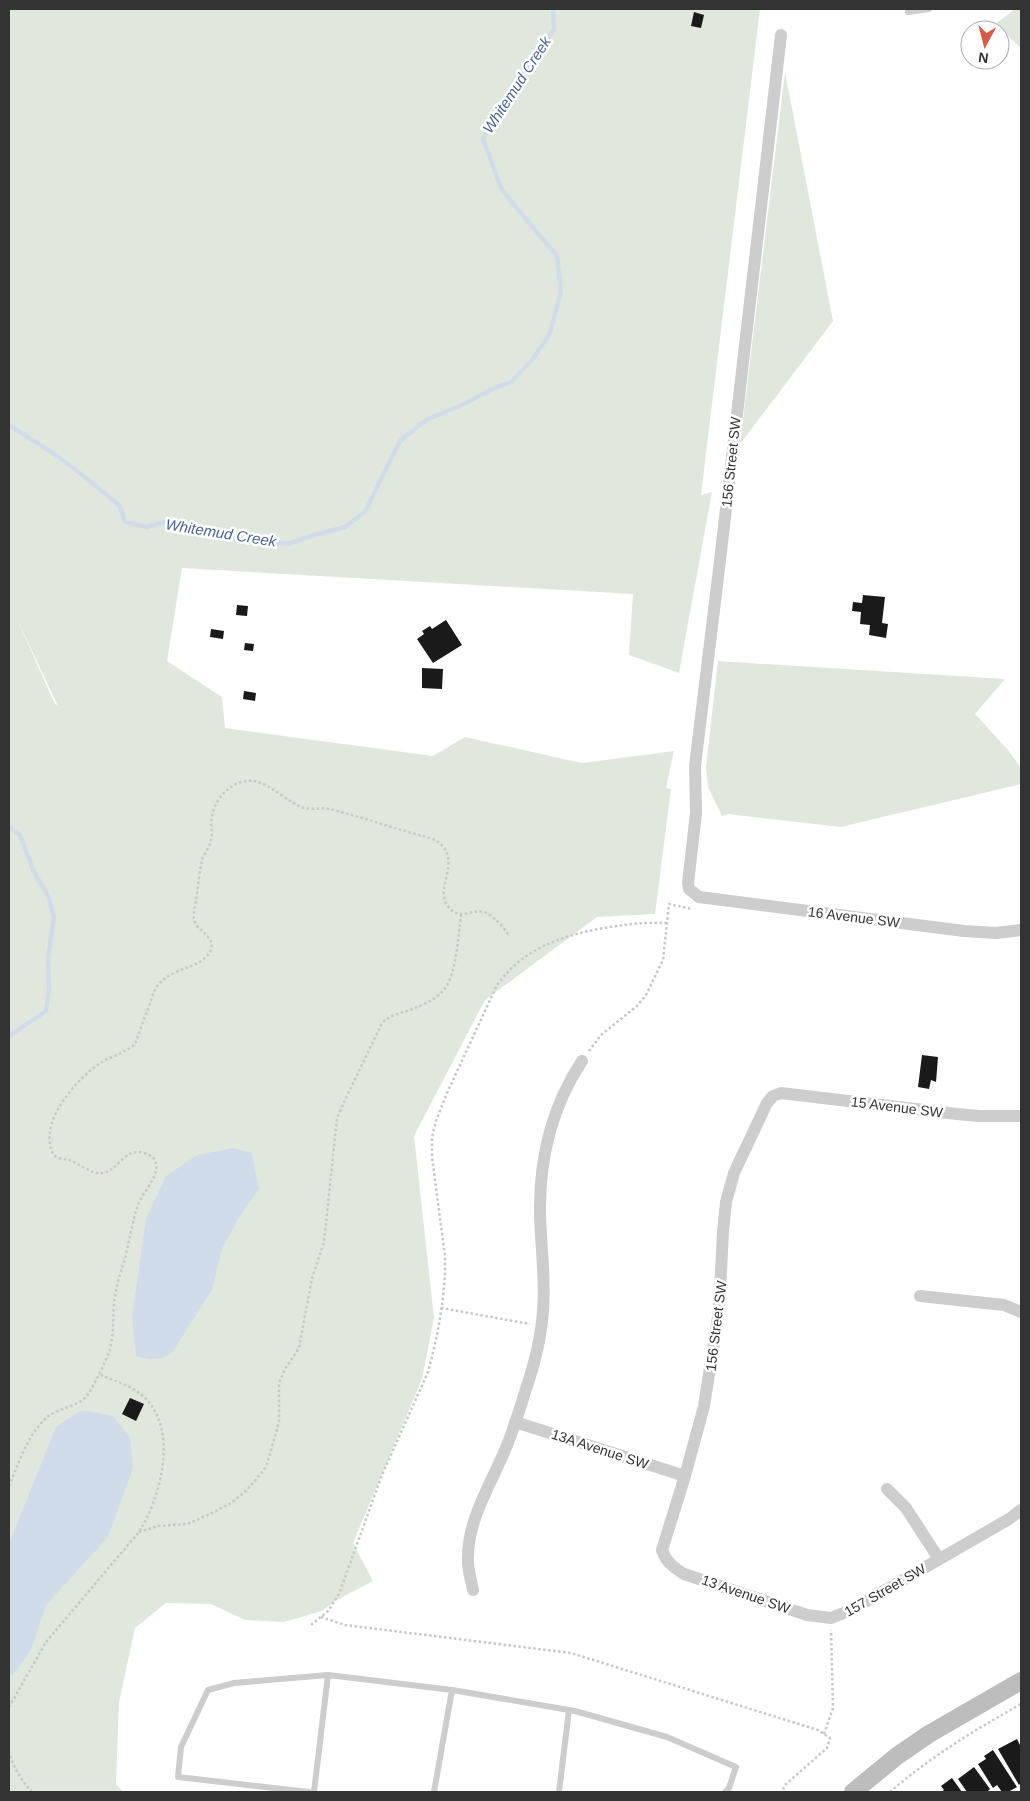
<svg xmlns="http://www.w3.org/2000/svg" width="1030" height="1801" font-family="Helvetica,sans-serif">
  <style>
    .green { fill: #e0e8dd; fill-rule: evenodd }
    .water { fill: #d1dceb }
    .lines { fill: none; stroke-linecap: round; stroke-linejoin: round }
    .stream { stroke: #d1dceb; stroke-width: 4.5 }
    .building { fill: #1a1a1a }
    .path { stroke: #c7c7c7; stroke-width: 2.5; stroke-dasharray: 2.5 2.5; stroke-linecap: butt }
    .lane { stroke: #cdcdcd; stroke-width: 6 }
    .street { stroke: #cdcdcd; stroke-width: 12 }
    .secondary { stroke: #bdbdbd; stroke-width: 18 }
    .labels { text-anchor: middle; stroke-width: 5; stroke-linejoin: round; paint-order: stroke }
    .street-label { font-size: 14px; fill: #333; stroke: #fff }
    .water-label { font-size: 15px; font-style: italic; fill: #47648f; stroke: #fff }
  </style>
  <rect width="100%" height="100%" fill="#fff"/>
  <!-- green -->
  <g class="green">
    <path d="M 9,9 L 760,9 L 701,495 L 712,492 L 679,673 L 629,655 L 633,594 L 182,568 L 167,661 L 222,697 L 225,728 L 433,756 L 465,737 L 582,763 L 674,751 L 666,788 L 671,789 L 655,914 L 597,917 L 485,1000 L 414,1136 L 434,1318 L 422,1379 L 353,1543 L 373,1581 L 337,1600 L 322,1611 L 284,1622 L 245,1620 L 211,1604 L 166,1603 L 135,1628 L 119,1702 L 116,1784 L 123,1792 L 9,1792 ZM 16,617 L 57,704 L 57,705 L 55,704 Z"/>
    <path d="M 1015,9 L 1021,9 L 1021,48 L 995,24 Z"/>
    <path d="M 785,72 L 833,321 L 740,444 Z"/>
    <path d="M 718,661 L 1005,679 L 975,714 L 1008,750 L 1021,768 L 1021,784 L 841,827 L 728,814 L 722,816 L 708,787 L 706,767 Z"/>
  </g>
  <!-- water -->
  <g class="water">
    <path d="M 233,1148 L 252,1153 L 259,1189 L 239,1218 L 222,1249 L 212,1290 L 172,1353 C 160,1361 150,1360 136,1356 L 132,1318 L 146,1218 L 166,1176 L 197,1155 Z"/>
    <path d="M 82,1410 L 113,1416 L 130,1437 L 133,1468 L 108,1537 L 46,1605 L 31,1650 L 13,1674 L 9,1675 L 9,1544 L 56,1427 Z"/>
  </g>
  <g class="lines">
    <!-- stream -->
    <g class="stream">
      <path d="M 9,425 L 56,455 L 90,481 L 120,506 L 125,522 L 147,527 L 164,522 L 246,540 L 288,544 L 314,535 L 345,527 L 365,512 L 400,441 L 426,420 L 466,403 L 490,390 L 511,382 L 533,359 L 550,333 L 561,292 L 557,256 L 515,206 L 501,188 L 483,139 L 494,115 L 554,29 L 553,9"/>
      <path d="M 9,827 L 20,835 L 34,872 L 48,896 L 54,917 L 48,958 L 49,989 L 46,1011 L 9,1036"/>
    </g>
  </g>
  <!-- building -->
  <g class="building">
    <path d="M 694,12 L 704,15 L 701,28 L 691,26 Z"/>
    <path d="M 863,595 L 885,597 L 882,623 L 888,624 L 886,638 L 869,635 L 870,625 L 860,624 L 861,612 L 852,611 L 853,602 L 862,603 Z"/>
    <path d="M 237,605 L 248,606 L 247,616 L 236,615 Z"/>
    <path d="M 446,620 L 462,645 L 433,663 L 417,639 L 424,634 L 422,631 L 430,626 L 432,629 Z"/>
    <path d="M 211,629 L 224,631 L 223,639 L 210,637 Z"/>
    <path d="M 245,643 L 254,644 L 253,651 L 244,650 Z"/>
    <path d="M 422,668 L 443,669 L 442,689 L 422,688 Z"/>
    <path d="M 244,691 L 256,693 L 255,701 L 243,699 Z"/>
    <path d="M 922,1055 L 938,1057 L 936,1082 L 931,1080 L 929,1089 L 918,1087 Z"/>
    <path d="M 130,1398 L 144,1404 L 136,1421 L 122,1414 Z"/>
    <path d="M 1017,1739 L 1021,1747 L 1021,1783 L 1019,1785 L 998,1749 Z"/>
    <path d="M 993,1750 L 1017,1787 L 1008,1792 L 1002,1792 L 997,1785 L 993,1788 L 978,1764 L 986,1759 L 984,1756 Z"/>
    <path d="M 974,1767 L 990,1789 L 987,1792 L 967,1792 L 958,1779 Z"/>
    <path d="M 952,1778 L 962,1792 L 941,1792 L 944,1790 L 941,1786 Z"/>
  </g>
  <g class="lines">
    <!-- path -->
    <g class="path">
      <path d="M 589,1051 L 601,1035 L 637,1006 L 646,995 L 663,960 L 669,904 L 692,909"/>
      <path d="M 441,1308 L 530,1324"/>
      <path d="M 9,1486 C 18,1464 30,1429 50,1415 C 62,1407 81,1406 89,1393 C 96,1380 104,1366 109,1352 C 115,1334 112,1314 115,1296 C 117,1283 121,1271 125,1259 C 129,1242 132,1224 137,1208 C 141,1195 154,1181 156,1171 C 157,1164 156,1158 149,1155 C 125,1143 119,1171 103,1173 C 91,1175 80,1163 68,1160 C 64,1159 58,1159 54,1155 C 50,1150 49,1140 50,1133 C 51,1109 82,1074 102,1062 C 113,1056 126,1052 135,1044 L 155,989 C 170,966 200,970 210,952 C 218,937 197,932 194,920 C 193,914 195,907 196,901 C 198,888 199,873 202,860 C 204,853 210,847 211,840 C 213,832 210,824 212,817 C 214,798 234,778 254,781 C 271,784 290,804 304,808 C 314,810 325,807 334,810 C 367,819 400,830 433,839 C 465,856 436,884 446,903 C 458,924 471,908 484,912 C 495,916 503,928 510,936"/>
      <path d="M 139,1532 L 158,1526 L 187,1524 L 210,1514 L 231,1503 L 247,1490 L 264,1470 L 268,1461 L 279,1422 L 279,1383 L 285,1369 L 299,1348 L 312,1278 L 324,1242 L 337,1118 L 346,1098 L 382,1023 C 392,1013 405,1013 417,1007 C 425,1004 435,999 441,993 C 457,978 458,936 461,915"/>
      <path d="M 321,1617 L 345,1625 L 571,1653 L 818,1730 L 830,1738 L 827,1748 L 785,1785 L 782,1792"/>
      <path d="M 311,1625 L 328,1611 L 339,1594 L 382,1475 L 428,1372 C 438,1335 446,1294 445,1256 L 432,1157 L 432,1137 L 436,1121 L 447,1093 L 497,985 C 524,947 566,934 610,927 C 629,924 647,922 667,923"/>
      <path d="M 9,1707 L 46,1642 L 139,1532 C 161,1497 178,1432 146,1399 C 134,1386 114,1381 99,1374"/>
      <path d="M 824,1734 L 833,1708 L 831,1630"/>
      <path d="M 9,1751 C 13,1767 21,1780 32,1792"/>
      <path d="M 890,1792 C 930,1757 975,1730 1021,1704"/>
    </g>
    <!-- lane -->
    <g class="lane">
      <path d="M 908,12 L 929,9"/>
      <path d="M 309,1792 L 178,1777 L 181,1747 L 208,1690 L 234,1683 L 328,1675 L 452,1690 L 575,1711 L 667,1737 L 736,1767 L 729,1788 L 725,1792"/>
      <path d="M 314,1792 L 328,1675"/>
      <path d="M 434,1792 L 452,1690"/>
      <path d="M 559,1792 L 569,1710"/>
    </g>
    <!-- street -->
    <g class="street">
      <path d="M 781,35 L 719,569 L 695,766 L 696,813 L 688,883 L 689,889 L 699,897 L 964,931 L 996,933 L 1021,930"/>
      <path d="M 1021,1116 L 979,1116 L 957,1114 L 781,1093 L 773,1096 L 767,1103 L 734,1173 L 726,1202 L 723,1232 L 719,1311 L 704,1406 L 685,1476 L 662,1550 C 666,1562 673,1567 684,1574 L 807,1615 L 831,1618 L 851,1610 L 1009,1519 L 1021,1510"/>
      <path d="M 920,1296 L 1004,1305 L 1021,1312"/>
      <path d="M 515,1422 L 685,1476"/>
      <path d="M 887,1489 L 906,1508 L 939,1559"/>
      <path d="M 473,1590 C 471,1579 467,1568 468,1557 C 468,1519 491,1484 505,1450 C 513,1431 519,1412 525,1392 C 534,1366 541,1339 543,1311 C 546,1277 540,1243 540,1208 C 540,1156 553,1105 582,1061"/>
    </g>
    <!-- secondary -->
    <path class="secondary" d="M 853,1792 L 897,1756 L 929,1734 L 1021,1681"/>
  </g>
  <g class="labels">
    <!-- street labels -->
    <g class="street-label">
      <text transform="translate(731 462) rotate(-84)" y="5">156 Street SW</text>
      <text transform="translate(854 917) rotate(7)" y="5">16 Avenue SW</text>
      <text transform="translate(897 1107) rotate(7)" y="5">15 Avenue SW</text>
      <text transform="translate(716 1326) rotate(-83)" y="5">156 Street SW</text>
      <text transform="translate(600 1449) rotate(18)" y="5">13A Avenue SW</text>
      <text transform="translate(885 1590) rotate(-30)" y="5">157 Street SW</text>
      <text transform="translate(746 1594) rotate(19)" y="5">13 Avenue SW</text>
    </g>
    <!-- water labels -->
    <g class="water-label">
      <text transform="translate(517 85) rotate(-57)" y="5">Whitemud Creek</text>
      <text transform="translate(221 533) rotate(9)" y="5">Whitemud Creek</text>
    </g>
  </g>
  <!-- border -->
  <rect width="1030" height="1801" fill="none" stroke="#333333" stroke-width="20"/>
  <!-- north arrow -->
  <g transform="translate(985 45) rotate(187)"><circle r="24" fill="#ffffff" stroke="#adadad"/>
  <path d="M0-4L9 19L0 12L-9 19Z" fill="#d65a48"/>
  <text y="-8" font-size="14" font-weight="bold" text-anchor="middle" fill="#333333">N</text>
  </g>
</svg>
